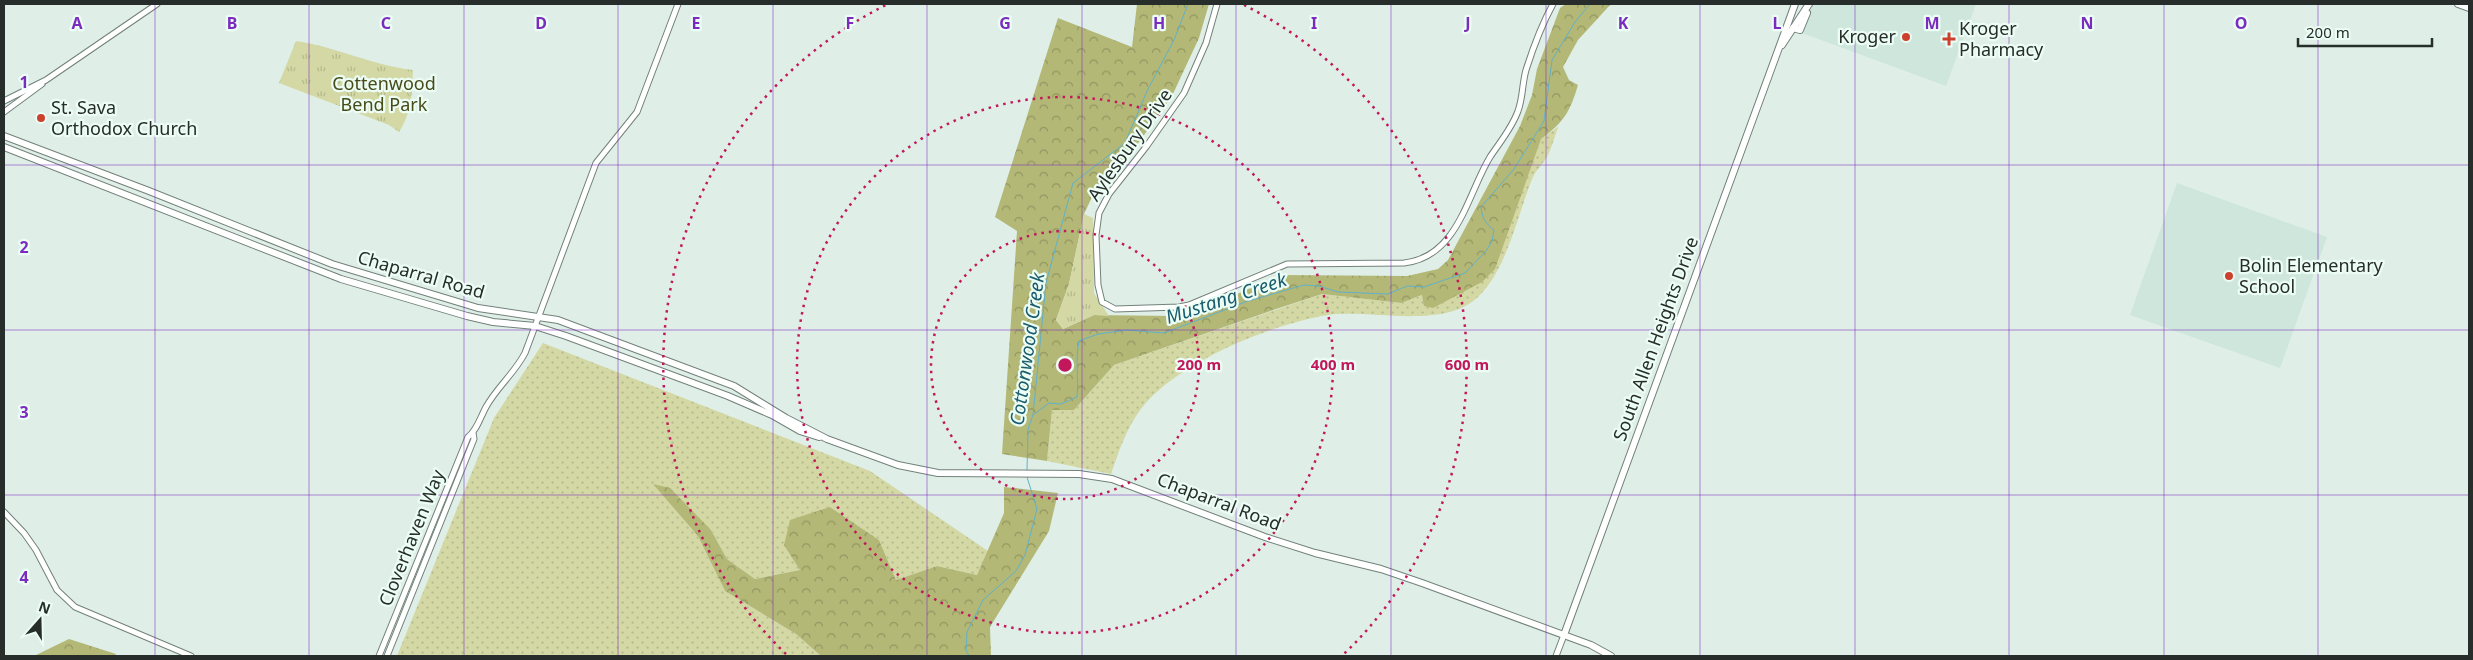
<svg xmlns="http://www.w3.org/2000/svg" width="2473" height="660" font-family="'Noto Sans',sans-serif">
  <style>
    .built { fill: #cee6db }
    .grass { fill: url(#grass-dots) }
    .forest { fill: url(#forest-crowns) }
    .park { fill: url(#park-tufts) }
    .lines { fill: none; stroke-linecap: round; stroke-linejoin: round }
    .stream { stroke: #60b1cb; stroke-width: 1 }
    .minor-casing { stroke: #72817a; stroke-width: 7 }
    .major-casing { stroke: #72817a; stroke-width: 8 }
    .minor { stroke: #fff; stroke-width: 5 }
    .major { stroke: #fff; stroke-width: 6 }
    .grid { fill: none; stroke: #7b2cbf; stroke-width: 1; stroke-opacity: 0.55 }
    .ring { fill: none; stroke: #c2185b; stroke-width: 2.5; stroke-dasharray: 2.5 5 }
    .poi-dot { fill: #cc402e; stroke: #ecfdf5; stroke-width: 2 }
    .labels { text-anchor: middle; stroke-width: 4.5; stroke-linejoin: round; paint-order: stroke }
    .poi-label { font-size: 18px; fill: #272d2a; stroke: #ecfdf5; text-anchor: start }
    .park-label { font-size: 18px; fill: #484b19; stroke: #ecfdf5 }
    .street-label { font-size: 18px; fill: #272d2a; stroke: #ecfdf5 }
    .water-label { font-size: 19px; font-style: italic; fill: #1a5c6e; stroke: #ecfdf5 }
    .grid-label { font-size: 16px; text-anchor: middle; font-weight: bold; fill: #7b2cbf; stroke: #ecfdf5; stroke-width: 4.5; stroke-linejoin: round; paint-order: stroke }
    .centre { fill: #c2185b; stroke: #ecfdf5; stroke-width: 2.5 }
    .ring-label { font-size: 15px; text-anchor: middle; font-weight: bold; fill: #c2185b; stroke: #ecfdf5; stroke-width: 4.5; stroke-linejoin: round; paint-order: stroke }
  </style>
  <defs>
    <pattern id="grass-dots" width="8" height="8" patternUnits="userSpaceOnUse" patternTransform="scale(1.25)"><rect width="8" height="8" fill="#d3d8a4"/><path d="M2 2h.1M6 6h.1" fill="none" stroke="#b5ba8d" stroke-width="1.8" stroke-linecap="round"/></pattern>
    <pattern id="forest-crowns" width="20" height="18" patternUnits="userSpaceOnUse" patternTransform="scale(1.25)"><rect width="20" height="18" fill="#b3b876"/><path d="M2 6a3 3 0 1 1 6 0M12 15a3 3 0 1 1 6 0" fill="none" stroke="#929661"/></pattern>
    <pattern id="park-tufts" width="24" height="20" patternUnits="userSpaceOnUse" patternTransform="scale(1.25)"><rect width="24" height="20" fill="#d3d8a4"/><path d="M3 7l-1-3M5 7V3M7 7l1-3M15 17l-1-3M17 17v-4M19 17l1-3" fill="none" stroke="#b5ba8d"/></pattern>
  </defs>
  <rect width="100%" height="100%" fill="#dfefe8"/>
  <!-- built -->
  <g class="built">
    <path d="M 1813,4 L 1976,4 L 1946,86 L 1802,33 Z"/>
    <path d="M 2177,183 L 2327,237 L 2280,368 L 2130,315 Z"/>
  </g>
  <!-- grass -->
  <g class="grass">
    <path d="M 1558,127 C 1555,136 1552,146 1548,155 C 1544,163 1537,169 1533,177 C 1517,215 1508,268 1478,297 C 1443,330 1372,309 1328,315 C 1271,324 1176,363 1141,409 C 1126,429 1119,451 1111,474 L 1047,461 L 1052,410 L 1074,410 L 1114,365 L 1322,294 L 1400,303 L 1423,295 L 1541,139 Z"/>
    <path d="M 543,343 L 870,471 L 988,551 L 977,575 L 937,566 L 896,580 L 879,540 L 830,507 L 800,570 L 755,579 L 727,559 L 711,530 L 654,484 L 698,536 L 725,591 L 796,634 L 821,656 L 397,656 L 494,418 Z"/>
  </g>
  <!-- forest -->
  <g class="forest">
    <path d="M 1137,4 L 1209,4 L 1199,38 L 1172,96 L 1134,149 L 1093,195 L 1084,214 L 1069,284 L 1056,320 L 1063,329 L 1094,315 L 1174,316 L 1200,311 L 1248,289 L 1271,283 L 1281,275 L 1407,276 L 1438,269 L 1448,260 L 1520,126 L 1532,95 L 1537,69 L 1560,8 L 1566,4 L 1611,4 L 1578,40 L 1563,67 L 1569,80 L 1578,85 C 1570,112 1564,122 1541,139 L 1495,269 L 1482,282 L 1433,308 L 1424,306 L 1422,295 L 1401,303 L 1322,294 L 1276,309 L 1114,365 L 1074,410 L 1052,410 L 1047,461 L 1002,454 L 1017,231 L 995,217 L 1058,18 L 1132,47 Z"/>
    <path d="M 653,484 L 670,488 L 711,530 L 727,559 L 755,579 L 800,570 L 784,545 L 790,520 L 830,507 L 879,540 L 896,580 L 937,566 L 977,575 L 1004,513 L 1004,487 L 1058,493 L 1049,531 L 990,627 L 991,656 L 821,656 L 796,634 L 725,591 L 698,536 Z"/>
    <path d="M 69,639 L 116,654 L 115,656 L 34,656 Z"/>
  </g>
  <!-- park -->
  <g class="park">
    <path d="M 296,41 C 337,47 371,65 413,70 C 412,93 412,112 399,132 L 389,125 L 279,83 Z"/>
    <path d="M 1084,214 L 1093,218 L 1094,293 L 1109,316 L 1094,315 L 1063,329 L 1056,320 L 1069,284 Z"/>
  </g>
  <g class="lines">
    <!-- stream -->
    <g class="stream">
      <path d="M 1033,415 L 1049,403 L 1061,404 L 1077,397 C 1079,377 1075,360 1079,341 L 1098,334 L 1127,330 L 1164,333 L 1248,301 L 1304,285 L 1319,286 L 1338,292 L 1388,294 L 1407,286 L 1424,287 L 1465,273 L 1486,251 L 1492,241 L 1494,230 C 1485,223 1482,218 1481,207 L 1514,169 L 1544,121 L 1552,60 L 1575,22 L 1590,4"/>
      <path d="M 1027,471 L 1028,429 L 1033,415 L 1046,283 L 1073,183 L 1125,143 L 1147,91 L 1174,40 L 1188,4"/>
      <path d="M 969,656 L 966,650 L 967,632 L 983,600 L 1016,571 L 1025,555 L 1037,509 L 1027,477"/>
    </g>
    <defs>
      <g id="minor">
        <path d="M 1217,4 L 1206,43 L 1184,93 L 1146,147 L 1109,194 L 1099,213 L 1096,235 L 1098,285 L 1102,302 L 1115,309 L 1179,307 L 1189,305 L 1287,264 L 1404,263 C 1458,257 1467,195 1490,157 C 1500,142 1512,128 1518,111 C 1523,98 1522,84 1526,70 C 1533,48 1542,24 1553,4"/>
        <path d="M 4,101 L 46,80 L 157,4"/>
        <path d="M 4,112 L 42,84"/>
        <path d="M 4,512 L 24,533 L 36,550 L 57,590 L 75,607 L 191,656"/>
        <path d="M 379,656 L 468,437 C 477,430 480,418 486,407 C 497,387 514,374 525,353 L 596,163 L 637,112 L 678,4"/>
        <path d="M 387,656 L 474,439 L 473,433"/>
        <path d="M 1556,656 L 1564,635"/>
      </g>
      <g id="major">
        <path d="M 2458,4 L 2469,8"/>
        <path d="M 1793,28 L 1800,30 L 1807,13"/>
        <path d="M 1782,45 L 1809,4"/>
        <path d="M 4,136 L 149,191 L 332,264 L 478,308 L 558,320 L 734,386 L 786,418 L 827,439 L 898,465 L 938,473 L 1079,474 L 1112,479 L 1265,537 L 1315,553 L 1381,569 L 1422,583 L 1591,645 L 1611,656"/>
        <path d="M 4,147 L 341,279 L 467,316 L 493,322 L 535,326 L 566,336 L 728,396 L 772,415 L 800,431 L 819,437"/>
        <path d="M 1564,635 L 1795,4"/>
      </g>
    </defs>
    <!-- minor casing -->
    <use href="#minor" class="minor-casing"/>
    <!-- major casing -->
    <use href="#major" class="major-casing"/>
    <!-- minor -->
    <use href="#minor" class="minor"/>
    <!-- major -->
    <use href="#major" class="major"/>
  </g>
  <!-- grid -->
  <path class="grid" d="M 155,4 L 155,656M 309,4 L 309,656M 464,4 L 464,656M 618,4 L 618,656M 773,4 L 773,656M 927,4 L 927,656M 1082,4 L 1082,656M 1236,4 L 1236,656M 1391,4 L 1391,656M 1546,4 L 1546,656M 1700,4 L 1700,656M 1855,4 L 1855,656M 2009,4 L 2009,656M 2164,4 L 2164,656M 2318,4 L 2318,656M 4,165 L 2469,165M 4,330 L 2469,330M 4,495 L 2469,495"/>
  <!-- distance rings -->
  <g class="ring">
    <circle cx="1065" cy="365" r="134"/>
    <circle cx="1065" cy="365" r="268"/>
    <path d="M786 654A402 402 0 0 1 886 5M1244 5A402 402 0 0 1 1344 654"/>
  </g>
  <!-- markers -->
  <g class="poi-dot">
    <circle cx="1906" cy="37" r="5"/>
    <path d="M1946.5 31.5h5v5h5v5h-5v5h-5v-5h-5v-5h5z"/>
    <circle cx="41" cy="118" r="5"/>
    <circle cx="2229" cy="276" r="5"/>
  </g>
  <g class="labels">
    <!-- poi labels -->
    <g class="poi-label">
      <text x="1959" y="35">Kroger<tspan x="1959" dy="21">Pharmacy</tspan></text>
      <text x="1896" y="43" text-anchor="end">Kroger</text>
      <text x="51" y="114">St. Sava<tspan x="51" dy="21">Orthodox Church</tspan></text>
      <text x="2239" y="272">Bolin Elementary<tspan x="2239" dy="21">School</tspan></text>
    </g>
    <!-- park labels -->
    <g class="park-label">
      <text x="384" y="90">Cottenwood<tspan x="384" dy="21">Bend Park</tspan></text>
    </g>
    <!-- street labels -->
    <g class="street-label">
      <text transform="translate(1130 145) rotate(-55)" y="6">Aylesbury Drive</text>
      <text transform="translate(421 275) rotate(16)" y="6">Chaparral Road</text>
      <text transform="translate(1656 339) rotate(-70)" y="6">South Allen Heights Drive</text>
      <text transform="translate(1219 502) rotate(21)" y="6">Chaparral Road</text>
      <text transform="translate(412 538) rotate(-68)" y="6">Cloverhaven Way</text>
    </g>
    <!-- water labels -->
    <g class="water-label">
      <text transform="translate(1226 298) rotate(-18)" y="7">Mustang Creek</text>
      <text transform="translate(1027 349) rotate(-82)" y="7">Cottonwood Creek</text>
    </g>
  </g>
  <g class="grid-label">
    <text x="77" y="29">A</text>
    <text x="232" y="29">B</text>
    <text x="386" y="29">C</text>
    <text x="541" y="29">D</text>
    <text x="696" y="29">E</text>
    <text x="850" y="29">F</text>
    <text x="1005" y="29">G</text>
    <text x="1159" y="29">H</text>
    <text x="1314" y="29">I</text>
    <text x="1468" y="29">J</text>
    <text x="1623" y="29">K</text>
    <text x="1777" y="29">L</text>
    <text x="1932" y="29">M</text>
    <text x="2087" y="29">N</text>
    <text x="2241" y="29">O</text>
    <text x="24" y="88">1</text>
    <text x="24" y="253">2</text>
    <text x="24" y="418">3</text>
    <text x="24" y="583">4</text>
  </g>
  <circle cx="1065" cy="365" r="8" class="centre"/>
  <g class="ring-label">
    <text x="1199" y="370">200 m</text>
    <text x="1333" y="370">400 m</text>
    <text x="1467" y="370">600 m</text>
  </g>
  <!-- border -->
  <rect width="2473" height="660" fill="none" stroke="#272d2a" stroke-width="10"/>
  <!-- north arrow -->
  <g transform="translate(40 620) rotate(20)" stroke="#ecfdf5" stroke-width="4" paint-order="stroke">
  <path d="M0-4L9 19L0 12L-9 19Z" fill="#272d2a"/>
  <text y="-8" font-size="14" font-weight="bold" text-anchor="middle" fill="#272d2a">N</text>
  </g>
  <!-- scale -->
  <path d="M2298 38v8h134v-8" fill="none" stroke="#272d2a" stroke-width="2.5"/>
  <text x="2306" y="38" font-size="15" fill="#272d2a" stroke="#ecfdf5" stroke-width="4" paint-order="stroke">200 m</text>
</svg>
